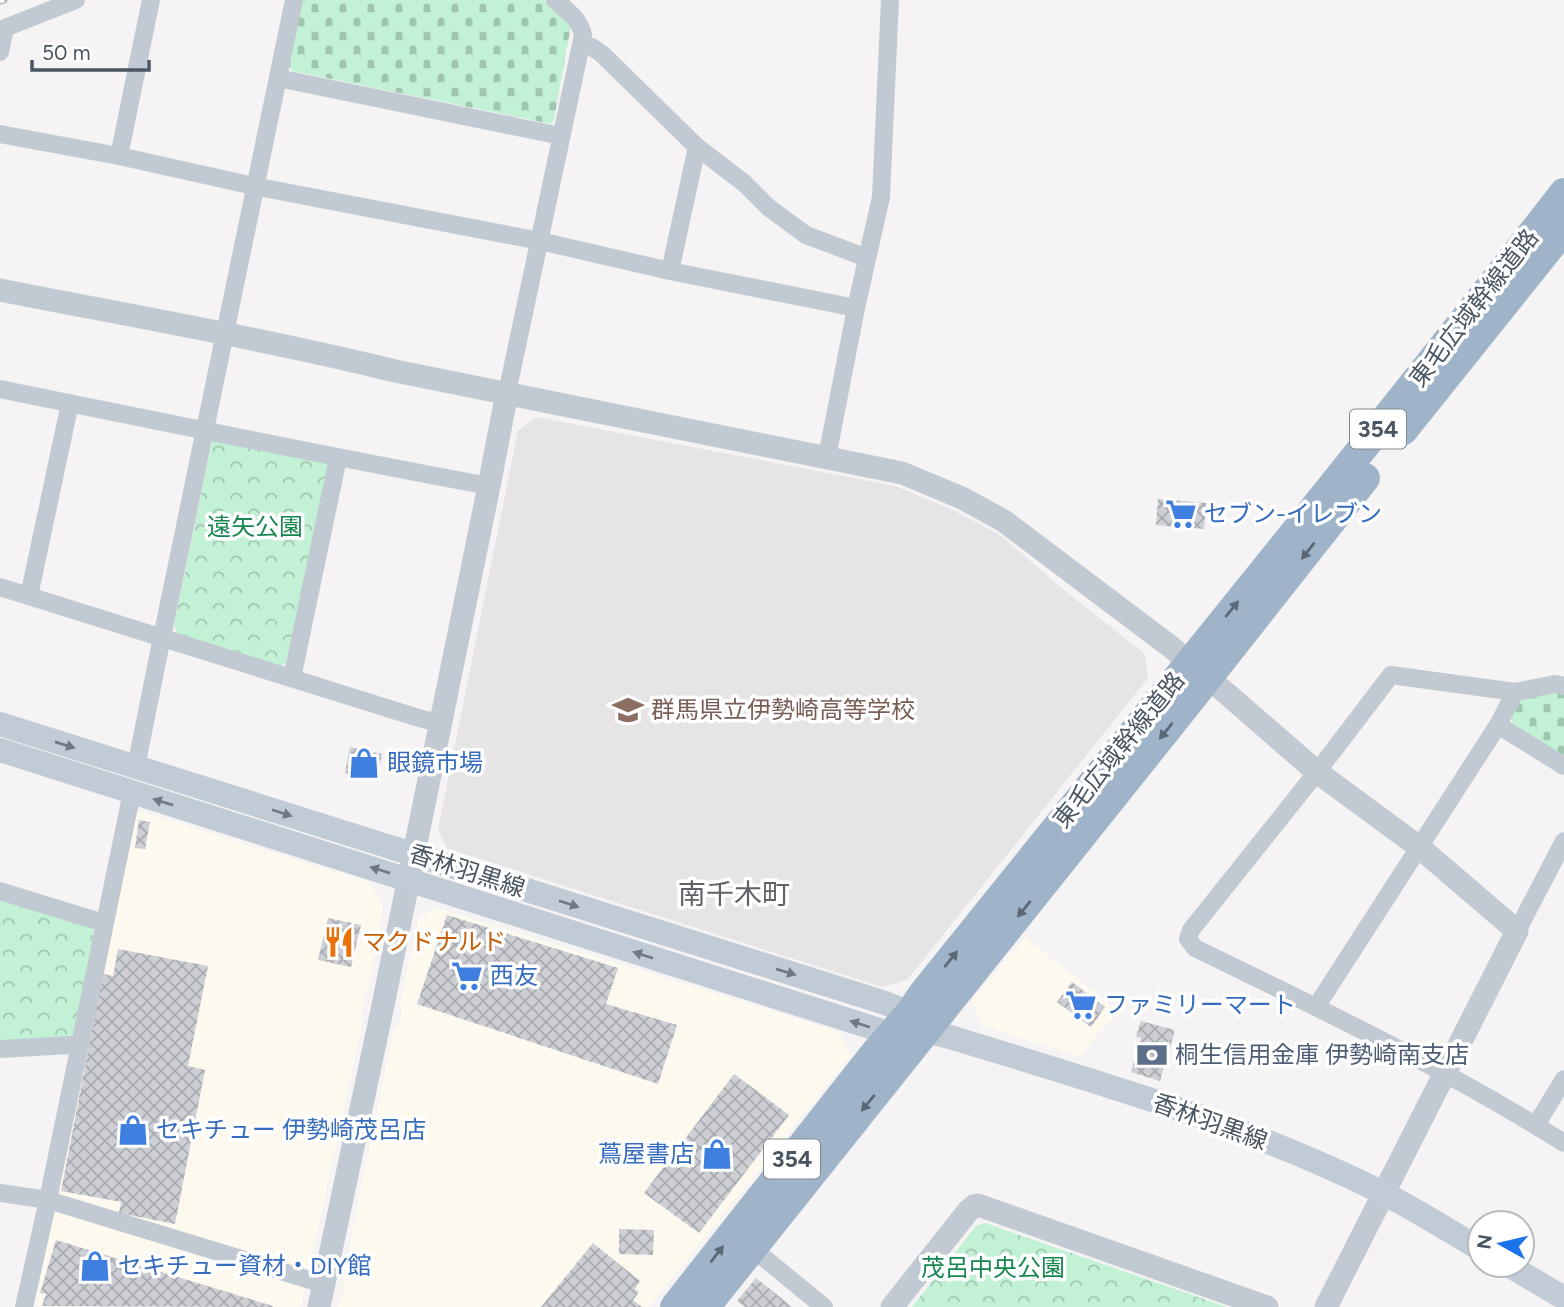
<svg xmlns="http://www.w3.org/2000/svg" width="1564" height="1307" font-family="Figtree,'Noto Sans JP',sans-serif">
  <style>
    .commercial { fill: #fdf9ef }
    .education { fill: #e6e4e5 }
    .cemetery { fill: url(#cemetery-stones) }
    .park { fill: url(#park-crowns) }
    .building { fill: url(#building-cross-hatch) }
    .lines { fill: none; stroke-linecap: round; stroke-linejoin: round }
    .minor { stroke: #c1cad2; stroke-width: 18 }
    .tertiary { stroke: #c1cad2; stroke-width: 23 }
    .secondary { stroke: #c1cbd6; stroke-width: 24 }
    .trunk { stroke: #9fb4c9; stroke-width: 30 }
    .rail-casing { stroke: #b5b8bd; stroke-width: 7 }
    .rail { stroke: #fff; stroke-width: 4.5; stroke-dasharray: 13; stroke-linecap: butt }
    .oneway { fill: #5b6976 }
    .oneway2 { fill: #6e7984 }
    .labels { text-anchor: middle; stroke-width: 7; stroke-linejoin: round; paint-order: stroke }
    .shield { fill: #fff; stroke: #808990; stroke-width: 2 }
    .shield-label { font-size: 23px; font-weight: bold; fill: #4a5661 }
    .street-label { font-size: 24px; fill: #4a5661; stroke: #fff }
    .shop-label { font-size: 24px; fill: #366cbe; stroke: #fff; text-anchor: start }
    .park-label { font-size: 24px; fill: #17864f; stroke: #fff }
    .education-label { font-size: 24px; fill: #785e54; stroke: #fff; text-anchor: start }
    .food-label { font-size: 24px; fill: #c56008; stroke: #fff; text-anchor: start }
    .service-label { font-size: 24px; fill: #4e5e75; stroke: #fff; text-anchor: start }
    .quarter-label { font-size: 28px; fill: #5f6368; stroke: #fff }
  </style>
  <defs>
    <pattern id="cemetery-stones" width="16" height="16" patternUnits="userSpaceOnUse" patternTransform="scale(1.75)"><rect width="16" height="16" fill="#c3f1d5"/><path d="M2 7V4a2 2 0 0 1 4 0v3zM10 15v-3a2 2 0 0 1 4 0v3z" fill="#a0c6b0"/></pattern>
    <pattern id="park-crowns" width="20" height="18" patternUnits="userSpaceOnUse" patternTransform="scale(1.75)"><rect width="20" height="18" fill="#c3f1d5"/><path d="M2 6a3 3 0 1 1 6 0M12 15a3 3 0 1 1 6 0" fill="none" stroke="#a0c6b0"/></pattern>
    <pattern id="building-cross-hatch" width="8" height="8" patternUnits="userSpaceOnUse" patternTransform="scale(1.75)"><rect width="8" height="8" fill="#cdcfd5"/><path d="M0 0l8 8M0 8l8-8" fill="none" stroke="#a8abb0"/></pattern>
  </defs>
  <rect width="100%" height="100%" fill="#f5f3f3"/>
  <!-- commercial -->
  <g class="commercial">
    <path d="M 140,811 L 312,865 L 368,881 L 383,907 L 368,992 L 364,997 L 362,1013 L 363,1019 L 301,1307 L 35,1306 L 132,816 Z"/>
    <path d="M 437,908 L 841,1032 L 850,1056 L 649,1307 L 338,1307 L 341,1300 L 345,1284 L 343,1278 L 393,1032 L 399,1025 L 402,1011 L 400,1005 L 419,917 Z"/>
    <path d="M 1025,937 L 1118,1011 L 1080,1056 L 981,1026 L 972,1001 Z"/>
  </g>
  <!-- education -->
  <path class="education" d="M 536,417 L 895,486 L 951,509 L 1000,535 L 1064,590 L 1145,654 L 1148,678 L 907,980 L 882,987 L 448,849 L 438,830 L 518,431 Z"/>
  <!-- cemetery -->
  <g class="cemetery">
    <path d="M 302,0 L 544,0 L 571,25 L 554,120 L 551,124 L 292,71 L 288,64 Z"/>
    <path d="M 1548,692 L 1564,693 L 1564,757 L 1512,723 L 1511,717 L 1524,696 Z"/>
  </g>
  <!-- park -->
  <g class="park">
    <path d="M 219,439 L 327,460 L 329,467 L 286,663 L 281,666 L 177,633 L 174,625 L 212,442 Z"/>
    <path d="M 0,898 L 90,926 L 94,931 L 74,1036 L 0,1044 Z"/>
    <path d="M 985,1223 L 1227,1307 L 912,1307 L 976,1226 Z"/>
  </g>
  <!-- building -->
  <g class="building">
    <path d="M 1158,499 L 1206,503 L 1204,529 L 1156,525 Z"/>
    <path d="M 350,747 L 382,754 L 377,779 L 345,773 Z"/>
    <path d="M 139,820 L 150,822 L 145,849 L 135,848 Z"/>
    <path d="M 447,915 L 618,968 L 606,1004 L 677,1025 L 658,1084 L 417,1004 Z"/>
    <path d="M 328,918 L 361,925 L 351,967 L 318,960 Z"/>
    <path d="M 118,949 L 208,966 L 188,1066 L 205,1070 L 175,1224 L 119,1213 L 121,1202 L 61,1191 L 103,974 L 113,976 Z"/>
    <path d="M 1072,982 L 1105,1007 L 1091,1027 L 1057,1002 Z"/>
    <path d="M 1141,1021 L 1175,1030 L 1160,1081 L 1131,1072 L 1141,1038 L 1136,1037 Z"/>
    <path d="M 734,1074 L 789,1115 L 699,1233 L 644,1193 Z"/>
    <path d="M 619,1229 L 654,1230 L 653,1255 L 619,1254 Z"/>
    <path d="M 56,1240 L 273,1306 L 273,1307 L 42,1306 L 46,1294 L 40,1293 Z"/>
    <path d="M 593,1243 L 640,1281 L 635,1289 L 639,1292 L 633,1300 L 642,1307 L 541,1307 Z"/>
    <path d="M 756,1278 L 792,1307 L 745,1307 L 737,1301 Z"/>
  </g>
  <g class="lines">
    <!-- minor -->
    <g class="minor">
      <path d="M 582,44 L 592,47 L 602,54 L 697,147 L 744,183 L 768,207 L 806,235 L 867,258"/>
      <path d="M 0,52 L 5,28 L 76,0"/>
      <path d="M 278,78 L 561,136"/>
      <path d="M 0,134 L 119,156 L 254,186 L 540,241 L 670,271 L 856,308"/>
      <path d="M 119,156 L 151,0"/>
      <path d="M 670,271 L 697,147"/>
      <path d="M 0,389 C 163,422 326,456 489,486"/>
      <path d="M 507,393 L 583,35 C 580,19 566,10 555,0"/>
      <path d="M 827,457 L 856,308 L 881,197 L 890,0"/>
      <path d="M 0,587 L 422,719 L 440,723"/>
      <path d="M 29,596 L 70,403"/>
      <path d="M 291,678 L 294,669 L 338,458"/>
      <path d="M 1564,686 L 1555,684 L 1515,692 L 1391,675 L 1317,772 L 1191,930 L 1188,939 L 1195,948 C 1320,1009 1447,1069 1564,1143"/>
      <path d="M 1498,725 L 1515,692"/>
      <path d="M 136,767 L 162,637 L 294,0"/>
      <path d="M 0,891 L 104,923"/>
      <path d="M 1517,931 L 1564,841"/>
      <path d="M 1316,1007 L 1498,725 L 1564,766"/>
      <path d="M 0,1049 L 70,1045 L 80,1046"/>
      <path d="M 1536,1125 L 1564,1079"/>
      <path d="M 0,1193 L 48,1200 L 323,1284"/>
      <path d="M 752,1248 L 824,1307"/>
      <path d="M 24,1307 L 48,1200 L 132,792"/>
    </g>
    <!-- tertiary -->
    <g class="tertiary">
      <path d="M 0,290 C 132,316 264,339 395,371 L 902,473 L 962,498 L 1004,521 L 1171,647 L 1226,693 L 1317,772 L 1419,847 L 1517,931 L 1326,1307"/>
      <path d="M 319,1307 L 382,1010 L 489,486 L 507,393"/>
      <path d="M 892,1307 L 969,1210 L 974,1206 L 978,1205 L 1267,1307"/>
    </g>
    <!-- secondary -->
    <g class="secondary">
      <path d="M 0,724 L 882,1002 L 910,1013 L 922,1026"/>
      <path d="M 0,750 L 892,1034 L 926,1031 L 950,1037 C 1096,1082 1246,1124 1383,1193 C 1416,1210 1448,1230 1480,1249"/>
      <path d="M 1508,1265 L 1564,1298"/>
    </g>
    <!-- trunk -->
    <g class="trunk">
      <path d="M 1403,430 L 1564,229"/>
      <path d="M 675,1307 L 876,1052 L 910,1013 L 923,994 C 1137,727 1354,463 1564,193"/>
      <path d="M 705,1307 L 1190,700 L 1365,478"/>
    </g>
    <defs>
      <path id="rail" d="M 0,1 L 4,0"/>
    </defs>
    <!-- rail casing -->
    <use href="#rail" class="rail-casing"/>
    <!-- rail -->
    <use href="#rail" class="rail"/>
  </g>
  <!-- one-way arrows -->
  <defs><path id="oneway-solid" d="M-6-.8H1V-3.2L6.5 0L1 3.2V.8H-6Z" transform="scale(1.75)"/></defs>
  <g class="oneway">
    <use href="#oneway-solid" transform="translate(1308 551) rotate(128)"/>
    <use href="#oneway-solid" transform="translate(1232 609) rotate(-51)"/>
    <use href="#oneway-solid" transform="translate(1166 731) rotate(129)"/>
    <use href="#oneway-solid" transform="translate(1024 909) rotate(129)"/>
    <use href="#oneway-solid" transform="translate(951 959) rotate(-51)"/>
    <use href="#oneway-solid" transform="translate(868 1103) rotate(129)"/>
    <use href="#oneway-solid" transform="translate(717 1254) rotate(-52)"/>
  </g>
  <g class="oneway2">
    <use href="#oneway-solid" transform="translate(65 745) rotate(17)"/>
    <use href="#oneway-solid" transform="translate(163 802) rotate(-163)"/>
    <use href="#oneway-solid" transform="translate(282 813) rotate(18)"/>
    <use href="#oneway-solid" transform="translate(380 870) rotate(-163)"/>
    <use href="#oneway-solid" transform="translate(569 904) rotate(18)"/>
    <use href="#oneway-solid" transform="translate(643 955) rotate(-162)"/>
    <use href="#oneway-solid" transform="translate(786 972) rotate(17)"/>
    <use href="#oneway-solid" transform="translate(860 1024) rotate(-162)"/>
  </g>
  <!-- icons -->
  <defs>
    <symbol id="supermarket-bare" viewBox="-9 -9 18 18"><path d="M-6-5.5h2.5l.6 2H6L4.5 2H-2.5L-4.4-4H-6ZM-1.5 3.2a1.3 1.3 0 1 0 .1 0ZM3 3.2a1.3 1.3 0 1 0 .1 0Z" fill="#3f7fe0" stroke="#fff" stroke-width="2.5" paint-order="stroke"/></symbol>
    <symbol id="school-bare" viewBox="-9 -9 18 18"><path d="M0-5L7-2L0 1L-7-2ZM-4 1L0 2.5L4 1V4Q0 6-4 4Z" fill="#8d6e63" stroke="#fff" stroke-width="2.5" paint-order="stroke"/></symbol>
    <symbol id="shop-bare" viewBox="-9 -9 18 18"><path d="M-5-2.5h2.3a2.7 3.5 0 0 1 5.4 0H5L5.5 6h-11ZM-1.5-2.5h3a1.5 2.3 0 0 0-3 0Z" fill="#3f7fe0" stroke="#fff" stroke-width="2.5" paint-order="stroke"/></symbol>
    <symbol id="restaurant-bare" viewBox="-9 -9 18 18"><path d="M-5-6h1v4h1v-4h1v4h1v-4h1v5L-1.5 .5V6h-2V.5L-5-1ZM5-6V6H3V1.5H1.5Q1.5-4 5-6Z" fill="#e8710a" stroke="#fff" stroke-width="2.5" paint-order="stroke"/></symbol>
    <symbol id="bank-bare" viewBox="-9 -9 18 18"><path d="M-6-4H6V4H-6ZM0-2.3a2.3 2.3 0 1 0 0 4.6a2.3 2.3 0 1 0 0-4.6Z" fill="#5c6f8a" stroke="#fff" stroke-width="2.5" paint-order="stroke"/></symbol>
  </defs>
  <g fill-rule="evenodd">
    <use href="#supermarket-bare" x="1159" y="492" width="44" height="44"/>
    <use href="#school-bare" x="606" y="688" width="44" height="44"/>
    <use href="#shop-bare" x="342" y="741" width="44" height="44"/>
    <use href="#restaurant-bare" x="317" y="920" width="44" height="44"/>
    <use href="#supermarket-bare" x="445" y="954" width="44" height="44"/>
    <use href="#supermarket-bare" x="1059" y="983" width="44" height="44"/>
    <use href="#bank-bare" x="1130" y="1033" width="44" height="44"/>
    <use href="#shop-bare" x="111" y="1108" width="44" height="44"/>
    <use href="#shop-bare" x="695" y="1132" width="44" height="44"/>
    <use href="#shop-bare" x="73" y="1244" width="44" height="44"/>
  </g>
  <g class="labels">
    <!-- shield labels -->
    <g class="shield">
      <rect x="1350" y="409.5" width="56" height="39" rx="5"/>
      <rect x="764" y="1139.5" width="56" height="39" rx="5"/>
    </g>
    <g class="shield-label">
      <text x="1378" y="437">354</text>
      <text x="792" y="1167">354</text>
    </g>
    <!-- street labels -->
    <g class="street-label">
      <text transform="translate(1474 308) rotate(-52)" y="8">東毛広域幹線道路</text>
      <text transform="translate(1119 750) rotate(-51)" y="8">東毛広域幹線道路</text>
      <text transform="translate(467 871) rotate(18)" y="8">香林羽黒線</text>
      <text transform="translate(1210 1122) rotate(20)" y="8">香林羽黒線</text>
    </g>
    <!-- shop labels -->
    <g class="shop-label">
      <text x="1204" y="522">セブン-イレブン</text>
      <text x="387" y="771">眼鏡市場</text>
      <text x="490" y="984">西友</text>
      <text x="1104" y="1013">ファミリーマート</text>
      <text x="156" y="1138">セキチュー 伊勢崎茂呂店</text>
      <text x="694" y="1162" text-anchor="end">蔦屋書店</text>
      <text x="118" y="1274">セキチュー資材・DIY館</text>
    </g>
    <!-- park labels -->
    <g class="park-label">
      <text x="255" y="535">遠矢公園</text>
      <text x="993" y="1276">茂呂中央公園</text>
    </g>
    <!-- education labels -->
    <g class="education-label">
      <text x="651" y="718">群馬県立伊勢崎高等学校</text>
    </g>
    <!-- food labels -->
    <g class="food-label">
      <text x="362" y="950">マクドナルド</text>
    </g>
    <!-- service labels -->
    <g class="service-label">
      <text x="1175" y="1063">桐生信用金庫 伊勢崎南支店</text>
    </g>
    <!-- quarter labels -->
    <g class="quarter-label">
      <text x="734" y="904">南千木町</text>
    </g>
  </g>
  <!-- north arrow -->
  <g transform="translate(1501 1244) rotate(278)"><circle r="33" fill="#ffffff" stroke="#b7bbc0" stroke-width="2"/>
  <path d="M0-5L12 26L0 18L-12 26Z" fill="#1a73e8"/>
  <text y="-10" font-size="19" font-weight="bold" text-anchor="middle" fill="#4a5661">N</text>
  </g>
  <!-- scale -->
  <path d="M32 60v10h117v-10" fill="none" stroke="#4a5661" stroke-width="3.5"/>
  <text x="42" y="60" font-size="21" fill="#4a5661" stroke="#ffffff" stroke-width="5" paint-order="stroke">50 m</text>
</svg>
